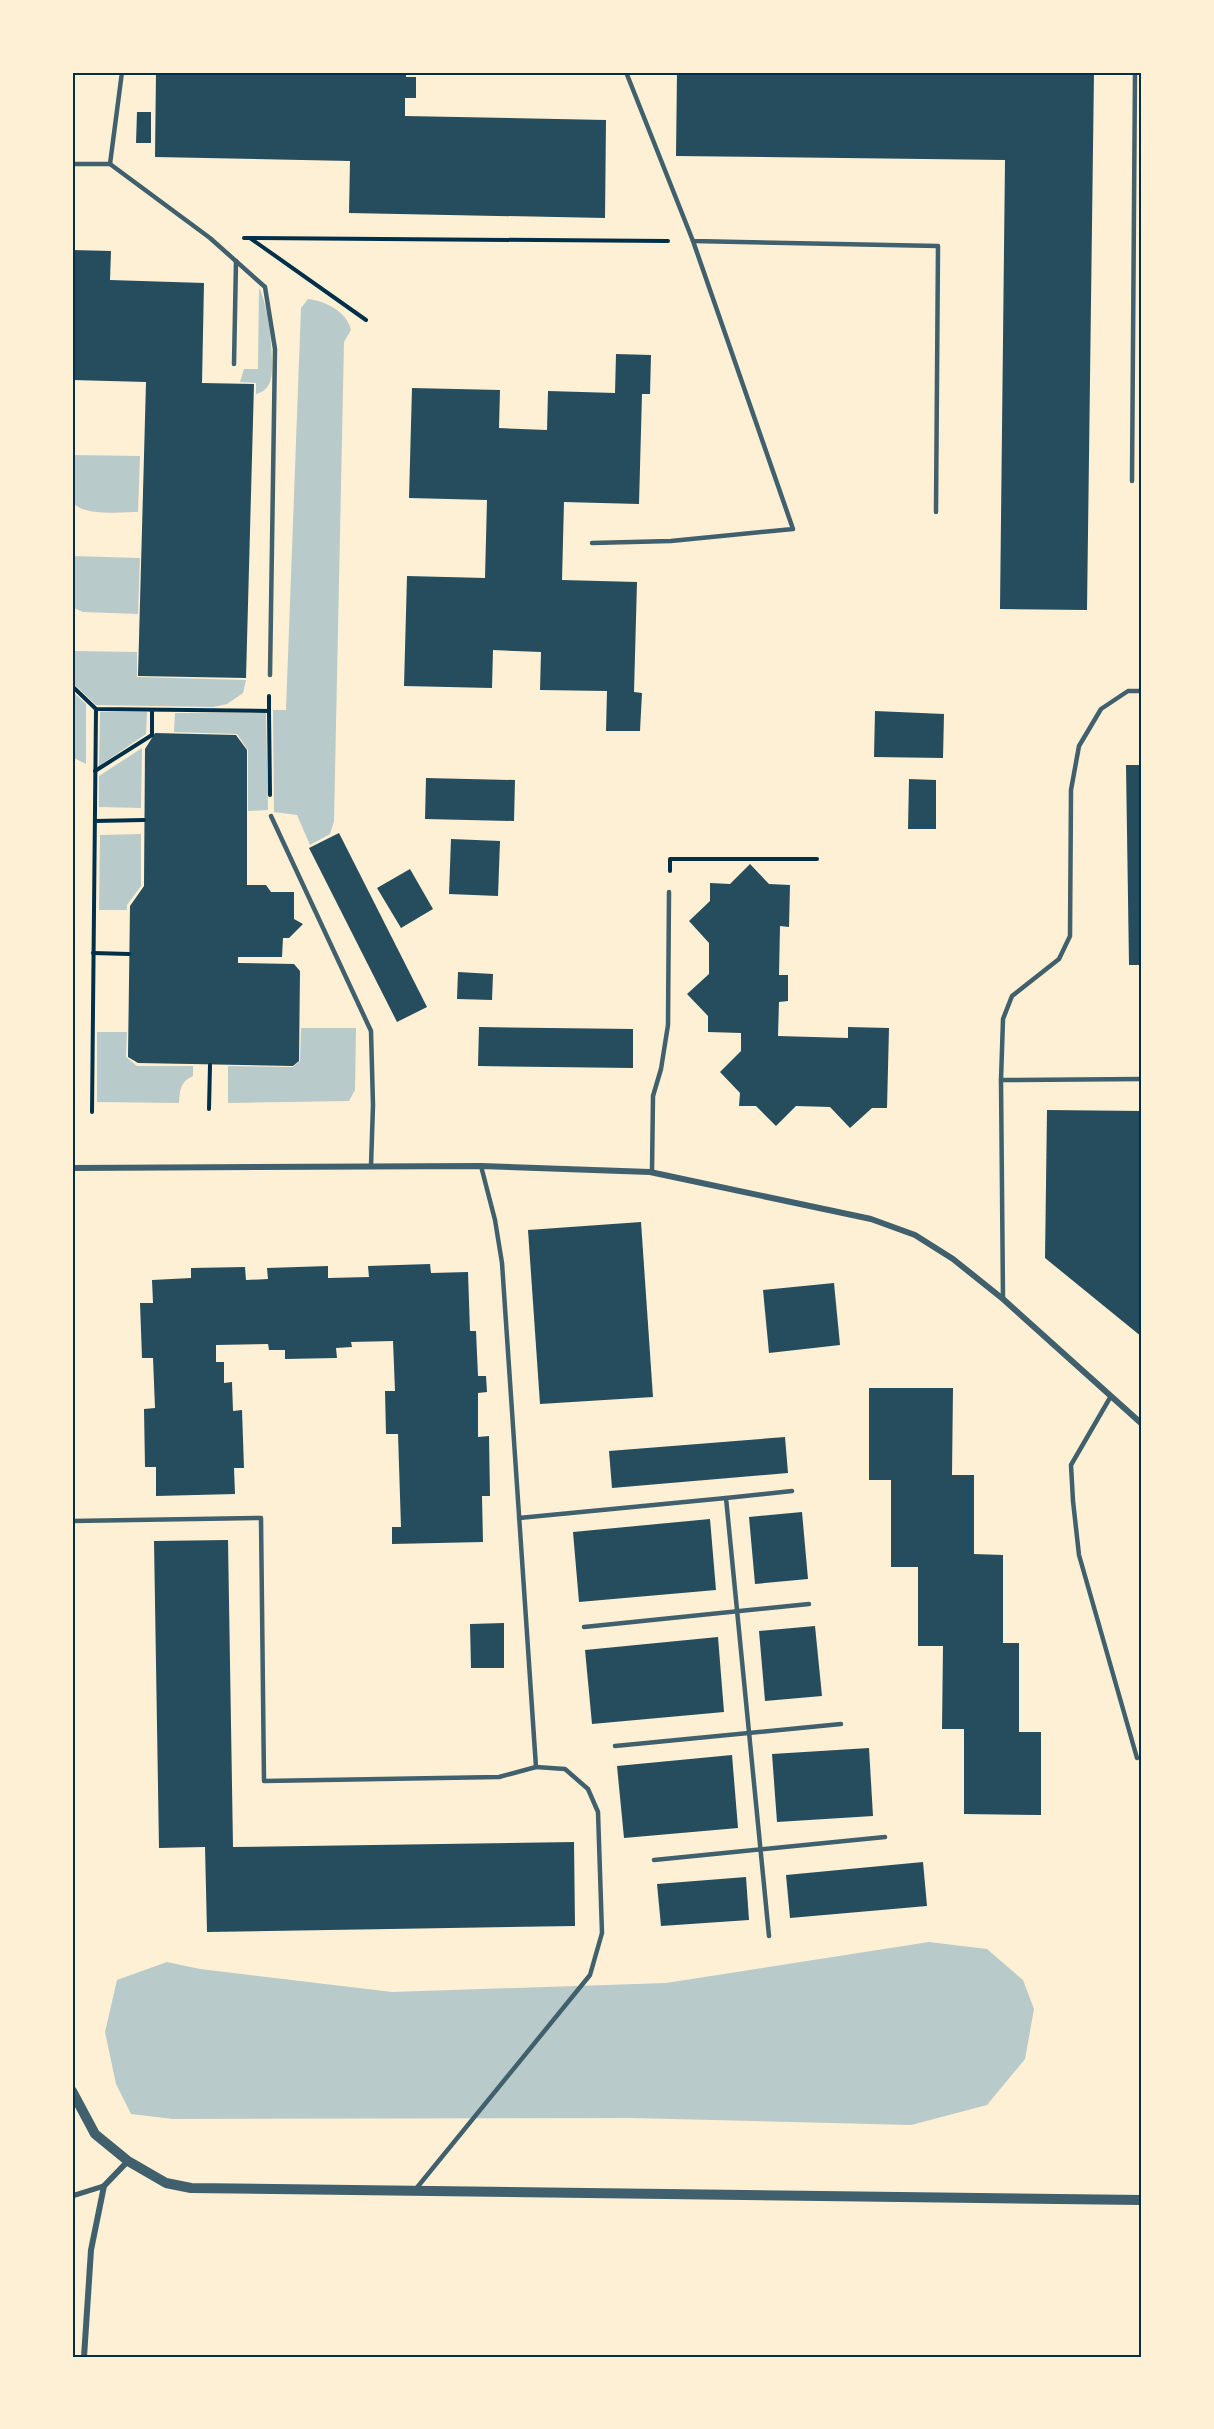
<svg xmlns="http://www.w3.org/2000/svg" width="1214" height="2429" font-family="'IBM Plex Sans',sans-serif">
  <style>
    .green { fill: #b9caca }
    .building { fill: #264d5e }
    .lines { fill: none; stroke-linecap: round; stroke-linejoin: round }
    .path { stroke: #003049; stroke-width: 4 }
    .service { stroke: #3f606c; stroke-width: 4.5 }
    .pedestrian { stroke: #3f606c; stroke-width: 5 }
    .minor { stroke: #3f606c; stroke-width: 6 }
    .tertiary { stroke: #3f606c; stroke-width: 10 }
    .neatline { fill: none; stroke: #003049; stroke-width: 2 }
  </style>
  <rect width="100%" height="100%" fill="#fdf0d5"/>
  <!-- green -->
  <g class="green">
    <path d="M 259,288 C 268,303 276,366 270,382 C 267,389 263,392 256,394 L 256,383 L 240,382 L 244,369 L 258,369 Z"/>
    <path d="M 308,299 C 326,301 347,312 351,330 L 344,342 L 334,821 L 330,834 L 310,845 L 297,815 L 274,812 L 273,710 L 286,710 L 301,308 Z"/>
    <path d="M 72,455 L 140,456 L 138,512 C 122,512 81,517 72,501 Z"/>
    <path d="M 72,556 L 140,558 L 138,614 L 83,612 L 74,608 Z"/>
    <path d="M 74,651 L 137,652 L 137,677 L 246,680 L 243,693 L 227,704 L 213,707 L 96,705 L 73,683 Z"/>
    <path d="M 72,691 L 86,704 L 86,764 L 72,757 Z"/>
    <path d="M 100,712 L 147,712 L 146,734 L 99,766 Z"/>
    <path d="M 175,713 L 266,713 L 268,810 L 248,811 L 248,750 L 237,734 L 174,732 Z"/>
    <path d="M 142,748 L 141,808 L 99,807 L 99,776 Z"/>
    <path d="M 141,834 L 141,886 L 127,905 L 127,910 L 99,910 L 100,835 Z"/>
    <path d="M 301,1028 L 356,1028 L 355,1090 L 349,1101 L 228,1103 L 228,1066 L 293,1067 L 300,1061 Z"/>
    <path d="M 97,1032 L 127,1032 L 126,1057 L 137,1066 L 193,1066 L 193,1076 C 180,1082 180,1090 179,1103 L 97,1102 Z"/>
    <path d="M 929,1942 L 987,1949 L 1023,1980 L 1034,2009 L 1025,2059 L 987,2105 L 911,2125 L 631,2118 L 173,2119 L 131,2114 L 116,2084 L 105,2032 L 117,1980 L 167,1962 L 200,1969 L 392,1992 L 666,1983 Z"/>
  </g>
  <!-- building -->
  <g class="building">
    <path d="M 156,72 L 406,72 L 406,77 L 416,77 L 416,98 L 405,98 L 405,116 L 606,120 L 605,218 L 349,213 L 350,161 L 155,157 Z"/>
    <path d="M 677,72 L 1094,72 L 1087,610 L 1000,609 L 1005,160 L 676,156 Z"/>
    <path d="M 137,112 L 151,112 L 151,143 L 136,143 Z"/>
    <path d="M 72,250 L 111,251 L 110,280 L 204,283 L 202,383 L 254,384 L 246,678 L 138,676 L 146,382 L 72,380 Z"/>
    <path d="M 616,354 L 651,355 L 650,394 L 642,394 L 639,504 L 564,502 L 562,580 L 637,582 L 634,692 L 642,693 L 640,731 L 606,731 L 607,691 L 540,690 L 541,652 L 493,650 L 492,688 L 404,686 L 407,576 L 485,578 L 487,500 L 409,498 L 412,388 L 500,390 L 499,428 L 547,430 L 548,391 L 615,393 Z"/>
    <path d="M 875,711 L 944,714 L 943,758 L 874,757 Z"/>
    <path d="M 155,733 L 236,735 L 247,750 L 247,885 L 266,885 L 271,892 L 294,892 L 294,919 L 303,924 L 289,938 L 283,938 L 282,957 L 238,957 L 238,963 L 294,964 L 300,971 L 299,1061 L 293,1066 L 138,1063 L 128,1057 L 130,906 L 144,886 L 145,749 Z"/>
    <path d="M 1126,765 L 1142,765 L 1142,965 L 1129,965 Z"/>
    <path d="M 426,778 L 515,780 L 514,821 L 425,819 Z"/>
    <path d="M 909,779 L 936,780 L 936,829 L 908,829 Z"/>
    <path d="M 339,833 L 427,1007 L 397,1022 L 309,848 Z"/>
    <path d="M 451,839 L 500,841 L 498,896 L 449,894 Z"/>
    <path d="M 750,864 L 769,884 L 790,885 L 789,927 L 780,926 L 779,975 L 788,975 L 788,1001 L 779,1002 L 778,1036 L 848,1038 L 848,1027 L 889,1028 L 887,1108 L 872,1108 L 850,1128 L 830,1107 L 796,1106 L 776,1126 L 756,1106 L 739,1106 L 740,1093 L 720,1072 L 741,1051 L 741,1033 L 708,1032 L 708,1016 L 687,994 L 709,974 L 709,943 L 689,921 L 710,901 L 710,883 L 730,884 Z"/>
    <path d="M 410,869 L 433,909 L 401,928 L 377,888 Z"/>
    <path d="M 458,972 L 493,974 L 492,1000 L 457,999 Z"/>
    <path d="M 479,1027 L 633,1029 L 633,1068 L 478,1066 Z"/>
    <path d="M 1047,1110 L 1142,1111 L 1142,1337 L 1045,1258 Z"/>
    <path d="M 641,1222 L 653,1397 L 540,1404 L 528,1230 Z"/>
    <path d="M 430,1264 L 431,1273 L 468,1272 L 470,1331 L 476,1331 L 478,1376 L 486,1376 L 487,1392 L 478,1393 L 478,1437 L 489,1436 L 490,1496 L 482,1496 L 483,1542 L 392,1544 L 392,1527 L 401,1527 L 398,1434 L 386,1434 L 385,1391 L 395,1391 L 393,1341 L 351,1342 L 352,1347 L 336,1348 L 337,1358 L 285,1359 L 285,1350 L 269,1350 L 268,1344 L 216,1345 L 216,1362 L 224,1362 L 224,1383 L 232,1382 L 233,1411 L 242,1410 L 244,1468 L 234,1468 L 235,1494 L 156,1496 L 156,1467 L 145,1467 L 144,1409 L 155,1408 L 153,1358 L 142,1358 L 140,1303 L 153,1303 L 152,1280 L 191,1278 L 191,1268 L 245,1267 L 246,1280 L 268,1279 L 267,1268 L 328,1266 L 328,1278 L 369,1277 L 368,1266 Z"/>
    <path d="M 834,1283 L 840,1345 L 769,1353 L 763,1290 Z"/>
    <path d="M 869,1388 L 953,1388 L 952,1475 L 974,1475 L 974,1554 L 1003,1555 L 1003,1643 L 1019,1643 L 1019,1732 L 1041,1732 L 1041,1815 L 964,1814 L 964,1729 L 942,1729 L 943,1646 L 918,1646 L 918,1567 L 891,1567 L 891,1480 L 869,1480 Z"/>
    <path d="M 785,1437 L 788,1473 L 612,1488 L 609,1451 Z"/>
    <path d="M 802,1512 L 808,1579 L 755,1584 L 749,1517 Z"/>
    <path d="M 710,1519 L 716,1590 L 579,1602 L 573,1532 Z"/>
    <path d="M 228,1540 L 233,1847 L 574,1842 L 575,1926 L 207,1932 L 205,1847 L 159,1848 L 154,1541 Z"/>
    <path d="M 504,1623 L 504,1668 L 471,1668 L 470,1624 Z"/>
    <path d="M 815,1626 L 822,1696 L 765,1701 L 759,1631 Z"/>
    <path d="M 718,1637 L 724,1712 L 592,1724 L 585,1650 Z"/>
    <path d="M 869,1748 L 873,1816 L 777,1822 L 772,1754 Z"/>
    <path d="M 732,1755 L 738,1828 L 624,1838 L 617,1766 Z"/>
    <path d="M 923,1862 L 927,1906 L 790,1918 L 786,1875 Z"/>
    <path d="M 746,1877 L 749,1920 L 661,1926 L 657,1884 Z"/>
  </g>
  <g class="lines">
    <!-- path -->
    <g class="path">
      <path d="M 244,238 L 668,241"/>
      <path d="M 250,238 L 366,320"/>
      <path d="M 72,686 L 96,709 L 269,711 L 270,795"/>
      <path d="M 269,711 L 269,696"/>
      <path d="M 95,771 L 152,735 L 152,710"/>
      <path d="M 95,821 L 144,820"/>
      <path d="M 670,871 L 670,859 L 817,859"/>
      <path d="M 93,953 L 129,954"/>
      <path d="M 209,1109 L 210,1065"/>
      <path d="M 92,1112 L 96,709"/>
    </g>
    <!-- service -->
    <g class="service">
      <path d="M 626,72 L 693,241 L 938,246 L 936,512"/>
      <path d="M 72,164 L 110,164 L 122,72"/>
      <path d="M 110,164 L 210,238 L 265,287 L 275,349 L 270,675"/>
      <path d="M 234,364 L 236,261"/>
      <path d="M 1132,481 L 1135,72"/>
      <path d="M 592,543 L 671,541 L 793,529 L 693,241"/>
      <path d="M 271,816 L 371,1031 L 373,1105 L 371,1166"/>
      <path d="M 1001,1080 L 1142,1079"/>
      <path d="M 652,1172 L 653,1096 L 661,1069 L 668,1025 L 669,892"/>
      <path d="M 1003,1299 L 1001,1080 L 1003,1019 L 1012,996 L 1059,959 L 1070,936 L 1071,790 L 1079,746 L 1101,709 L 1128,691 L 1142,691"/>
      <path d="M 1111,1396 L 1071,1465 L 1073,1501 L 1079,1555 L 1137,1758"/>
      <path d="M 519,1518 L 726,1498"/>
      <path d="M 72,1521 L 261,1518 L 264,1781 L 499,1777 L 536,1767"/>
      <path d="M 584,1627 L 809,1604"/>
      <path d="M 615,1746 L 841,1724"/>
      <path d="M 654,1860 L 885,1837"/>
      <path d="M 769,1936 L 726,1498 L 792,1491"/>
      <path d="M 415,2190 L 590,1975 L 602,1933 L 598,1812 L 588,1789 L 565,1769 L 536,1767 L 502,1263 L 495,1220 L 481,1166"/>
    </g>
    <!-- pedestrian -->
    <path class="pedestrian" d="M 72,2196 L 104,2186"/>
    <!-- minor -->
    <g class="minor">
      <path d="M 72,1168 L 481,1166 L 650,1172 L 871,1219 L 915,1235 L 953,1259 L 1003,1299 L 1142,1424"/>
      <path d="M 84,2357 L 91,2250 L 104,2186 L 128,2161"/>
    </g>
    <!-- tertiary -->
    <path class="tertiary" d="M 72,2091 L 95,2134 L 128,2161 L 166,2183 L 191,2188 L 1142,2200"/>
  </g>
  <!-- border -->
  <rect width="1214" height="2429" fill="none" stroke="#fdf0d5" stroke-width="147"/>
  <rect x="74" y="74" width="1066" height="2282" class="neatline"/>
</svg>
